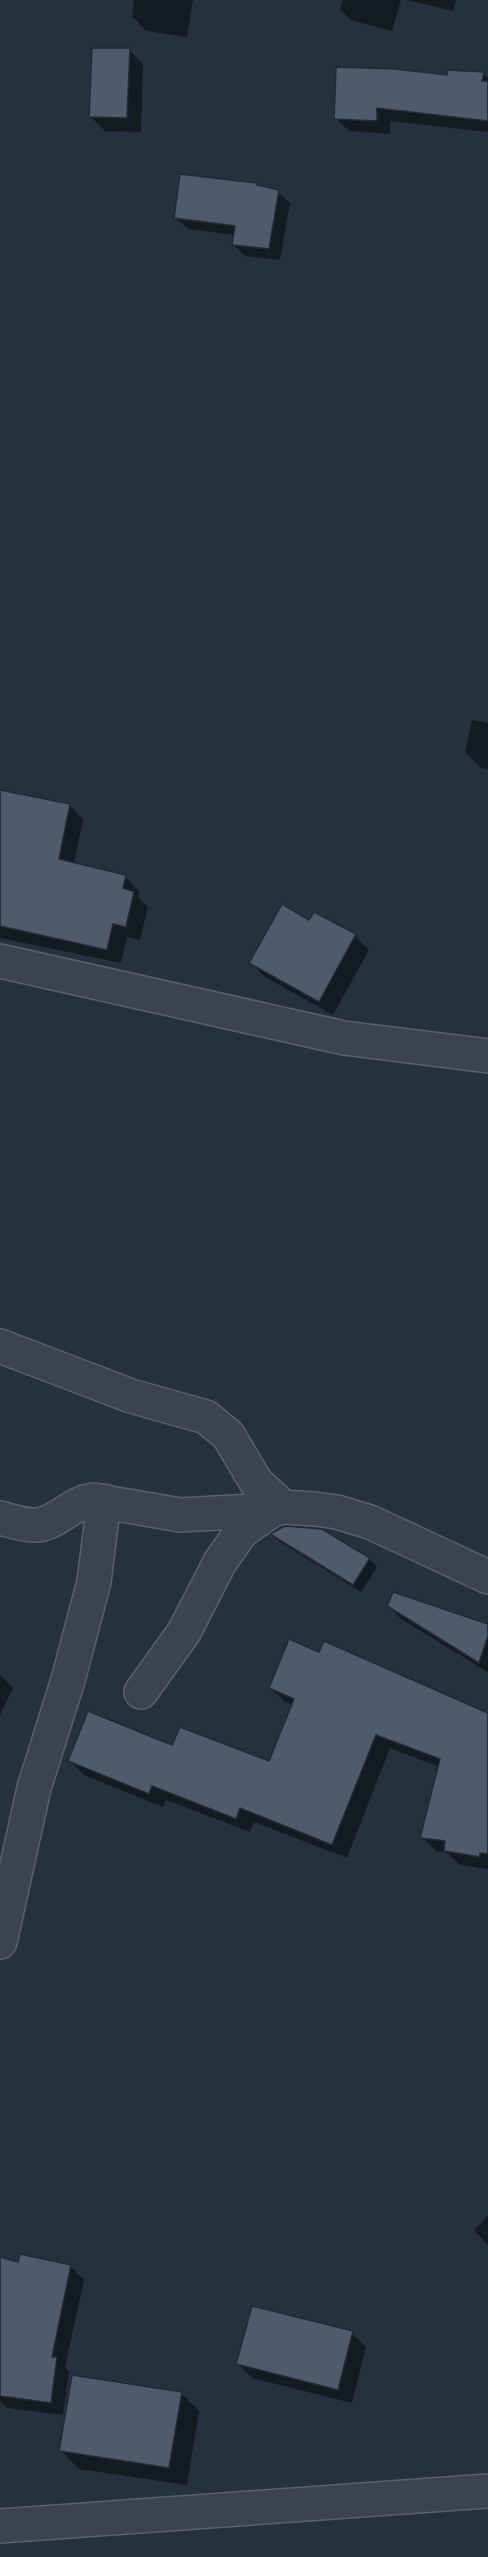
<svg xmlns="http://www.w3.org/2000/svg" width="488" height="2557" font-family="'Space Grotesk',sans-serif">
  <style>
    .shadow { fill: #0007 }
    .building { fill: #4f5a6a; stroke: #212a36; stroke-width: 1.5 }
    .lines { fill: none; stroke-linecap: round; stroke-linejoin: round }
    .street-casing { stroke: #58616c; stroke-width: 36 }
    .street { stroke: #3a434f; stroke-width: 33 }
  </style>
  <rect width="100%" height="100%" fill="#26313f"/>
  <!-- shadow -->
  <g class="shadow">
    <path d="M 134,0 L 193,0 L 187,37 L 146,31 L 132,16 Z"/>
    <path d="M 343,0 L 401,0 L 392,31 L 351,20 L 340,9 Z"/>
    <path d="M 407,0 L 456,0 L 453,11 Z"/>
    <path d="M 129,50 L 143,64 L 141,132 L 105,131 L 91,117 Z"/>
    <path d="M 483,73 L 488,78 L 488,132 L 390,121 L 390,134 L 349,131 L 336,118 L 448,77 Z"/>
    <path d="M 256,184 L 260,188 L 278,192 L 290,203 L 280,260 L 245,256 L 233,244 L 235,235 L 188,229 L 176,218 Z"/>
    <path d="M 472,720 L 488,723 L 488,769 L 481,768 L 465,752 Z"/>
    <path d="M 0,792 L 69,805 L 83,819 L 74,864 L 125,877 L 139,891 L 138,897 L 148,907 L 140,940 L 127,937 L 121,963 L 0,938 Z"/>
    <path d="M 310,922 L 355,936 L 369,950 L 333,1015 L 265,977 L 251,963 Z"/>
    <path d="M 273,1534 L 369,1559 L 377,1567 L 361,1592 L 280,1542 Z"/>
    <path d="M 388,1606 L 488,1625 L 488,1672 L 401,1619 Z"/>
    <path d="M 320,1654 L 488,1715 L 488,1869 L 460,1865 L 447,1853 L 436,1851 L 422,1837 L 439,1767 L 390,1748 L 347,1858 L 254,1822 L 250,1832 L 166,1800 L 163,1807 L 84,1775 L 70,1761 L 173,1747 L 270,1763 L 293,1705 L 285,1702 L 271,1688 Z"/>
    <path d="M 0,1675 L 13,1688 L 0,1715 Z"/>
    <path d="M 488,2216 L 488,2245 L 474,2230 Z"/>
    <path d="M 0,2259 L 19,2264 L 70,2266 L 84,2280 L 65,2367 L 69,2371 L 63,2415 L 7,2408 L 0,2401 Z"/>
    <path d="M 352,2333 L 366,2347 L 352,2403 L 252,2378 L 238,2364 Z"/>
    <path d="M 181,2393 L 199,2411 L 187,2485 L 79,2469 L 61,2451 Z"/>
  </g>
  <!-- building -->
  <g class="building">
    <path d="M 92,48 L 130,48 L 127,118 L 89,117 Z"/>
    <path d="M 336,67 L 395,69 L 447,75 L 448,70 L 484,72 L 482,81 L 488,81 L 488,121 L 377,108 L 377,121 L 334,119 Z"/>
    <path d="M 180,174 L 257,183 L 257,185 L 279,190 L 269,249 L 232,245 L 235,226 L 174,218 Z"/>
    <path d="M 0,790 L 70,804 L 59,859 L 126,875 L 123,888 L 134,892 L 126,927 L 113,924 L 107,950 L 0,926 Z"/>
    <path d="M 282,904 L 309,920 L 314,912 L 356,934 L 319,1002 L 249,963 Z"/>
    <path d="M 285,1526 L 322,1529 L 370,1558 L 353,1585 L 270,1534 Z"/>
    <path d="M 393,1592 L 488,1624 L 488,1636 L 479,1663 L 387,1606 Z"/>
    <path d="M 289,1639 L 319,1652 L 324,1641 L 488,1713 L 488,1854 L 480,1853 L 480,1857 L 444,1851 L 445,1841 L 420,1838 L 440,1759 L 376,1735 L 332,1845 L 240,1808 L 236,1819 L 152,1786 L 149,1794 L 68,1761 L 88,1711 L 172,1745 L 180,1727 L 269,1761 L 294,1699 L 269,1688 Z"/>
    <path d="M 20,2254 L 71,2265 L 52,2357 L 57,2357 L 51,2403 L 0,2396 L 0,2257 L 18,2262 Z"/>
    <path d="M 252,2306 L 353,2331 L 338,2390 L 236,2364 Z"/>
    <path d="M 72,2375 L 182,2392 L 169,2468 L 59,2451 Z"/>
  </g>
  <g class="lines">
    <defs>
      <g id="street">
        <path d="M 0,961 L 344,1038 L 488,1056"/>
        <path d="M 0,1346 L 131,1396 L 206,1417 L 228,1435 L 256,1482 L 283,1507"/>
        <path d="M 0,1518 C 12,1521 25,1526 37,1525 C 58,1523 71,1503 93,1500 L 180,1515 L 272,1510"/>
        <path d="M 141,1692 L 184,1632 L 220,1562 L 242,1531 L 272,1510 L 283,1507 L 315,1509 L 337,1512 L 370,1522 L 488,1577"/>
        <path d="M 0,1942 L 34,1788 L 68,1680 L 94,1582 L 104,1501"/>
        <path d="M 0,2526 L 488,2491"/>
      </g>
    </defs>
    <!-- street casing -->
    <use href="#street" class="street-casing"/>
    <!-- street -->
    <use href="#street" class="street"/>
  </g>
</svg>
